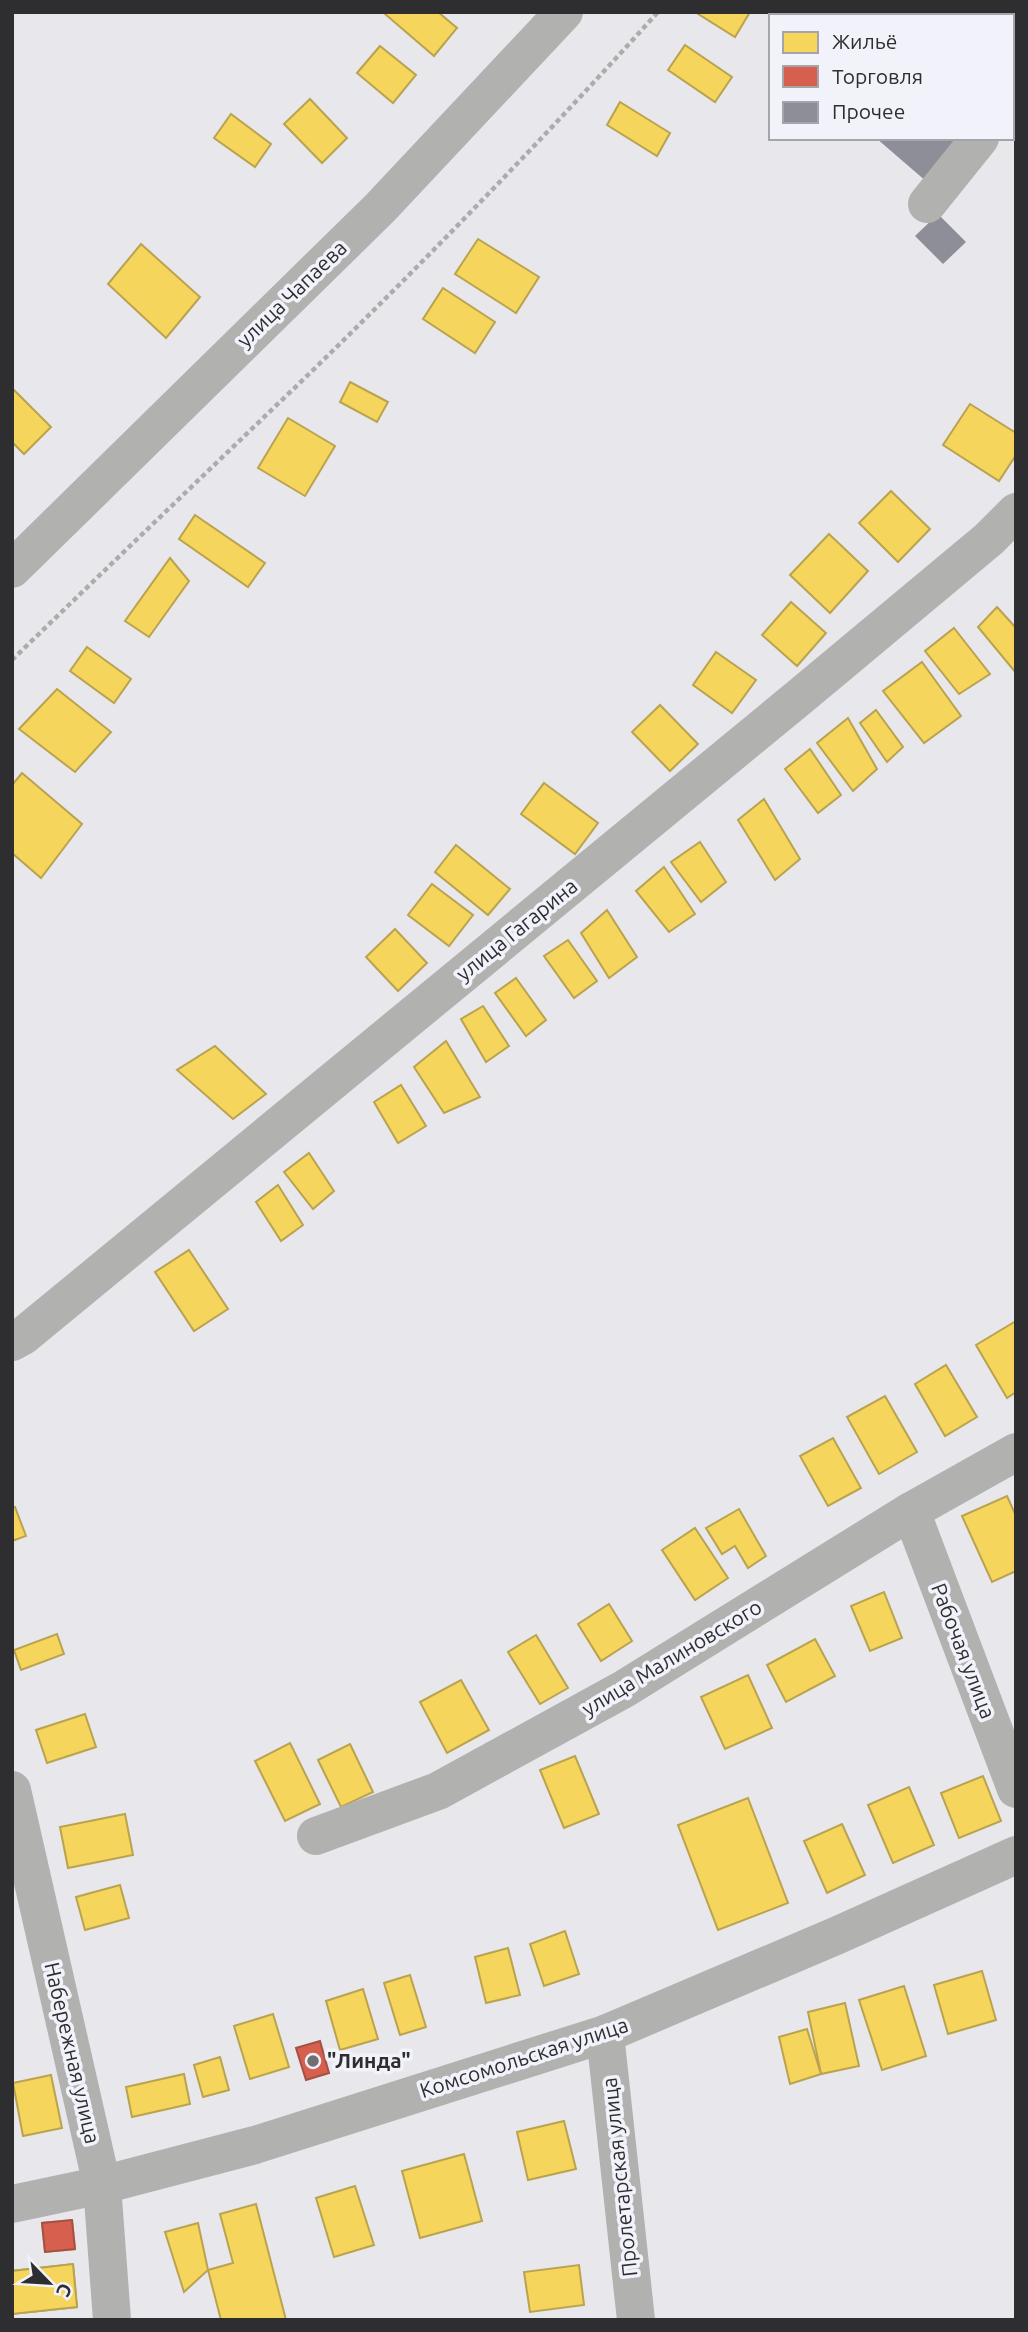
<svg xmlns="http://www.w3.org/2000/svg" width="1028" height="2332" font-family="Ubuntu,sans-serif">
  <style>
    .homes { fill: #f6d55c; stroke: #baa34f; stroke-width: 2 }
    .shops { fill: #d6604d; stroke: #a45145; stroke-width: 2 }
    .building { fill: #8e8e98 }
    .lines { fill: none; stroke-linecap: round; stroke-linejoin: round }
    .path { stroke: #adacad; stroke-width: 4.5; stroke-dasharray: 5 3.5; stroke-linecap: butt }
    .minor { stroke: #b1b1b0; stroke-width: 38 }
    .poi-dot { fill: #6f6f72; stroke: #f2f2fb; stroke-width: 2.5 }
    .labels { text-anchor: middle; stroke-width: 7; stroke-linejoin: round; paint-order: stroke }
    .street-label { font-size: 21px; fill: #2e2e31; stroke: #f2f2fb }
    .poi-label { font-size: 21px; font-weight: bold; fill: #2e2e31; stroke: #f2f2fb; text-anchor: start }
  </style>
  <rect width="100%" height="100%" fill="#e7e7ec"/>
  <!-- homes -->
  <g class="homes">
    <path d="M 387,12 L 438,12 L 457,28 L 434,56 L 385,14 Z"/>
    <path d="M 695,12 L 750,12 L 735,37 Z"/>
    <path d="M 685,45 L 732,77 L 715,102 L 668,70 Z"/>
    <path d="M 380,46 L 416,75 L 393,103 L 357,73 Z"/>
    <path d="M 310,99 L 347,138 L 322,163 L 284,124 Z"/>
    <path d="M 620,102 L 670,133 L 657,156 L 607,125 Z"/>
    <path d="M 231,114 L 271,144 L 255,167 L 214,138 Z"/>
    <path d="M 478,239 L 539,277 L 516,313 L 455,274 Z"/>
    <path d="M 141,244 L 200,297 L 166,338 L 108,284 Z"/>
    <path d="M 443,288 L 495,322 L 475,353 L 423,319 Z"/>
    <path d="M 350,382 L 388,402 L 377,422 L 340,402 Z"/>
    <path d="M 12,388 L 51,427 L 24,454 L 12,442 Z"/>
    <path d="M 970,404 L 1016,433 L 1016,455 L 999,481 L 943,445 Z"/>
    <path d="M 288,418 L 335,446 L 305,496 L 258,468 Z"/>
    <path d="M 891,491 L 930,529 L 898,562 L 859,523 Z"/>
    <path d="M 195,515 L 265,563 L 248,587 L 179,539 Z"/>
    <path d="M 829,534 L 868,571 L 830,613 L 790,575 Z"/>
    <path d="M 170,558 L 189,581 L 149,637 L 125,621 Z"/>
    <path d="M 791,602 L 826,633 L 797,666 L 762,635 Z"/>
    <path d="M 997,607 L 1016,628 L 1016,673 L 978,627 Z"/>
    <path d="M 954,628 L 990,674 L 959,694 L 925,651 Z"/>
    <path d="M 87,647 L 131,679 L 114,703 L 70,671 Z"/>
    <path d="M 716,652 L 756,680 L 732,713 L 693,685 Z"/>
    <path d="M 922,662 L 961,716 L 924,743 L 883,691 Z"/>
    <path d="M 57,689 L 111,732 L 75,772 L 19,729 Z"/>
    <path d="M 660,705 L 698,744 L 670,771 L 632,732 Z"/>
    <path d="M 876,710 L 903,747 L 887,762 L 860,723 Z"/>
    <path d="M 848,718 L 877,769 L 853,791 L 817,743 Z"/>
    <path d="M 810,749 L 841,795 L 818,813 L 785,769 Z"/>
    <path d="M 22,773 L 82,824 L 41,878 L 12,853 L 12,785 Z"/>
    <path d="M 544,783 L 598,823 L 575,854 L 521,814 Z"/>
    <path d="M 764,799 L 800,859 L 775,880 L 738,820 Z"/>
    <path d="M 700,842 L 726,882 L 701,902 L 671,862 Z"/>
    <path d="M 456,845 L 510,889 L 488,915 L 435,872 Z"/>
    <path d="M 664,867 L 695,914 L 669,932 L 636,891 Z"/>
    <path d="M 432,884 L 473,915 L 449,946 L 408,915 Z"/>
    <path d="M 607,910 L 637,957 L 609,978 L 581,933 Z"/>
    <path d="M 395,929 L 427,963 L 398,991 L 366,957 Z"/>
    <path d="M 568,940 L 597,981 L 574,998 L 544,956 Z"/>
    <path d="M 516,978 L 546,1020 L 526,1036 L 495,993 Z"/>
    <path d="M 483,1006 L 509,1046 L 486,1062 L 461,1019 Z"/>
    <path d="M 446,1041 L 480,1097 L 444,1113 L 414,1067 Z"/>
    <path d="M 215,1046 L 266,1094 L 233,1119 L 177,1070 Z"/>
    <path d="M 401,1085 L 426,1126 L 398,1143 L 374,1102 Z"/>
    <path d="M 309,1153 L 334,1191 L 313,1209 L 284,1172 Z"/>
    <path d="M 278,1185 L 303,1225 L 281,1241 L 256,1202 Z"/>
    <path d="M 189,1250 L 228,1309 L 194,1331 L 155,1272 Z"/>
    <path d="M 1016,1321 L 1016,1392 L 1007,1398 L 976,1345 Z"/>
    <path d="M 946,1365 L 977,1417 L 945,1436 L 915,1384 Z"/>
    <path d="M 885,1396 L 917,1452 L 879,1474 L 847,1417 Z"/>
    <path d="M 833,1438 L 861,1488 L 828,1506 L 800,1456 Z"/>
    <path d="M 1007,1496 L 1016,1516 L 1016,1571 L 992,1582 L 962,1516 Z"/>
    <path d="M 15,1507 L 26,1536 L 12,1541 L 12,1508 Z"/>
    <path d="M 739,1509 L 766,1556 L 748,1568 L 735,1546 L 722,1554 L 706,1528 Z"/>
    <path d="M 695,1528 L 728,1578 L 695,1600 L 662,1550 Z"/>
    <path d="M 884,1592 L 902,1638 L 870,1651 L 851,1606 Z"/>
    <path d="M 609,1604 L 632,1641 L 601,1661 L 578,1624 Z"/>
    <path d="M 57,1634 L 64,1654 L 21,1670 L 14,1650 Z"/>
    <path d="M 536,1635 L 568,1688 L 540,1704 L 508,1652 Z"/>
    <path d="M 815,1639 L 835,1676 L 786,1702 L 767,1665 Z"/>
    <path d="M 748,1675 L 772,1728 L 725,1749 L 701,1697 Z"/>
    <path d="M 461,1680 L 489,1730 L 447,1753 L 420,1702 Z"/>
    <path d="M 85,1714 L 96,1747 L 47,1763 L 36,1730 Z"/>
    <path d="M 290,1743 L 320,1804 L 285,1821 L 255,1761 Z"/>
    <path d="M 350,1744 L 373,1792 L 341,1807 L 318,1760 Z"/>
    <path d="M 575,1756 L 599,1814 L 564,1828 L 540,1770 Z"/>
    <path d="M 983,1776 L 1001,1821 L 959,1838 L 941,1793 Z"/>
    <path d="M 909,1787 L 934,1845 L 893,1863 L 868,1805 Z"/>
    <path d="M 748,1798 L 788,1903 L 718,1930 L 678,1825 Z"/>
    <path d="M 125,1814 L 133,1855 L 68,1868 L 60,1827 Z"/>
    <path d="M 842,1824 L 865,1875 L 827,1893 L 804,1841 Z"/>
    <path d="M 120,1885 L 129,1918 L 85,1930 L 76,1897 Z"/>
    <path d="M 565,1931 L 579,1974 L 544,1986 L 530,1944 Z"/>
    <path d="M 508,1948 L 520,1995 L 486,2003 L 475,1957 Z"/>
    <path d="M 982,1971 L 996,2020 L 948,2034 L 934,1985 Z"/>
    <path d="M 410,1975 L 426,2027 L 400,2035 L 384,1983 Z"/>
    <path d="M 904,1986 L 926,2056 L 882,2070 L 859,2000 Z"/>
    <path d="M 363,1989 L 378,2039 L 340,2050 L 326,2001 Z"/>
    <path d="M 845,2003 L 859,2066 L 821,2074 L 808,2012 Z"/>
    <path d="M 273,2014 L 289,2067 L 250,2079 L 234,2026 Z"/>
    <path d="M 807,2029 L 821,2074 L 790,2084 L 779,2037 Z"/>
    <path d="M 220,2057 L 229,2090 L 203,2097 L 194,2065 Z"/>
    <path d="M 184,2074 L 190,2104 L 132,2117 L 126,2087 Z"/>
    <path d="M 51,2075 L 62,2128 L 23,2136 L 13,2083 Z"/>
    <path d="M 564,2121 L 576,2169 L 528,2180 L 517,2132 Z"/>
    <path d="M 464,2154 L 482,2221 L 420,2238 L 402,2171 Z"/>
    <path d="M 355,2186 L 374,2245 L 334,2257 L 316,2198 Z"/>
    <path d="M 256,2204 L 286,2320 L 221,2320 L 208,2270 L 233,2263 L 220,2214 Z"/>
    <path d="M 72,2220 L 75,2249 L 45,2252 L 42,2223 Z"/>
    <path d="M 198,2223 L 208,2270 L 184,2292 L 165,2232 Z"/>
    <path d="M 73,2264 L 77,2307 L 12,2314 L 12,2271 Z"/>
    <path d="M 73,2264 L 77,2307 L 12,2314 L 12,2271 Z"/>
    <path d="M 579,2265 L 584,2305 L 530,2312 L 524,2272 Z"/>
  </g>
  <!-- shops -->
  <g class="shops">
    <path d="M 320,2041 L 329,2073 L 306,2080 L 296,2048 Z"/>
    <path d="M 72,2220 L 75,2249 L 45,2252 L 42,2223 Z"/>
  </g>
  <!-- building -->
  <g class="building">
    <path d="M 876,138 L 964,138 L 927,182 Z"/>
    <path d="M 938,214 L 966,242 L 943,264 L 915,236 Z"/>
  </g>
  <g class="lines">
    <!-- path -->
    <path class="path" d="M 12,660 C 111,564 210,469 309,374 C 429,257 546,136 658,12"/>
    <!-- minor -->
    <g class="minor">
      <path d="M 1012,98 L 1016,93"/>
      <path d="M 927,204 L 980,138"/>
      <path d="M 12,569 L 380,208 L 564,12"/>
      <path d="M 12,1342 L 23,1336 L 802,695 L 989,539 L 1016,512"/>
      <path d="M 911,1511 L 1016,1789"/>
      <path d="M 12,1790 L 102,2185 L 112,2320"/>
      <path d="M 316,1836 L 438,1791 L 624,1689 L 911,1511 L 1016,1452"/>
      <path d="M 605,2034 L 636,2320"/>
      <path d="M 12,2204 L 102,2185 L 255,2145 L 605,2034 L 838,1935 L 1016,1855"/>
    </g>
  </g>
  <!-- markers -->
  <circle class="poi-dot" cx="313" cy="2061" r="7"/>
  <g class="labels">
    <!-- street labels -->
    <g class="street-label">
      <text transform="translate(292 294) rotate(-44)" y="7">улица Чапаева</text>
      <text transform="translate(517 930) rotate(-39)" y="7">улица Гагарина</text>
      <text transform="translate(963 1651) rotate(69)" y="7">Рабочая улица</text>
      <text transform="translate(672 1658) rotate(-31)" y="7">улица Малиновского</text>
      <text transform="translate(72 2053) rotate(77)" y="7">Набережная улица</text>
      <text transform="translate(524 2058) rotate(-18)" y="7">Комсомольская улица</text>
      <text transform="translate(620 2177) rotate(-96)" y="7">Пролетарская улица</text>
    </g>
    <!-- poi labels -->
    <g class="poi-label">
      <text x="327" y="2068">"Линда"</text>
    </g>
  </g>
  <!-- border -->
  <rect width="1028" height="2332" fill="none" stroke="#2e2e31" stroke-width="28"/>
  <!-- legend -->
  <rect x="769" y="14" width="245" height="126" fill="#f2f2fb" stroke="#a4a4aa" stroke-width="2"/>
  <rect x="783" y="32" width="35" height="21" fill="#f6d55c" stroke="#a4a4aa" stroke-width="2"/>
  <text x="832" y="49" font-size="21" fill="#2e2e31">Жильё</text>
  <rect x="783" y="66" width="35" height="21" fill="#d6604d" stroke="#a4a4aa" stroke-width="2"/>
  <text x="832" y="84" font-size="21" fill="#2e2e31">Торговля</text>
  <rect x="783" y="102" width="35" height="21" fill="#8e8e98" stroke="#a4a4aa" stroke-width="2"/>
  <text x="832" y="119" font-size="21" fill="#2e2e31">Прочее</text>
  <!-- north arrow -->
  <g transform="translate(49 2283) rotate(115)" stroke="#f2f2fb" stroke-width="5" paint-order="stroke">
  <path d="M0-5L12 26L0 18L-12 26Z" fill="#2e2e31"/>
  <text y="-10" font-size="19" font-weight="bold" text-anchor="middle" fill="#2e2e31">С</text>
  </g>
</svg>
